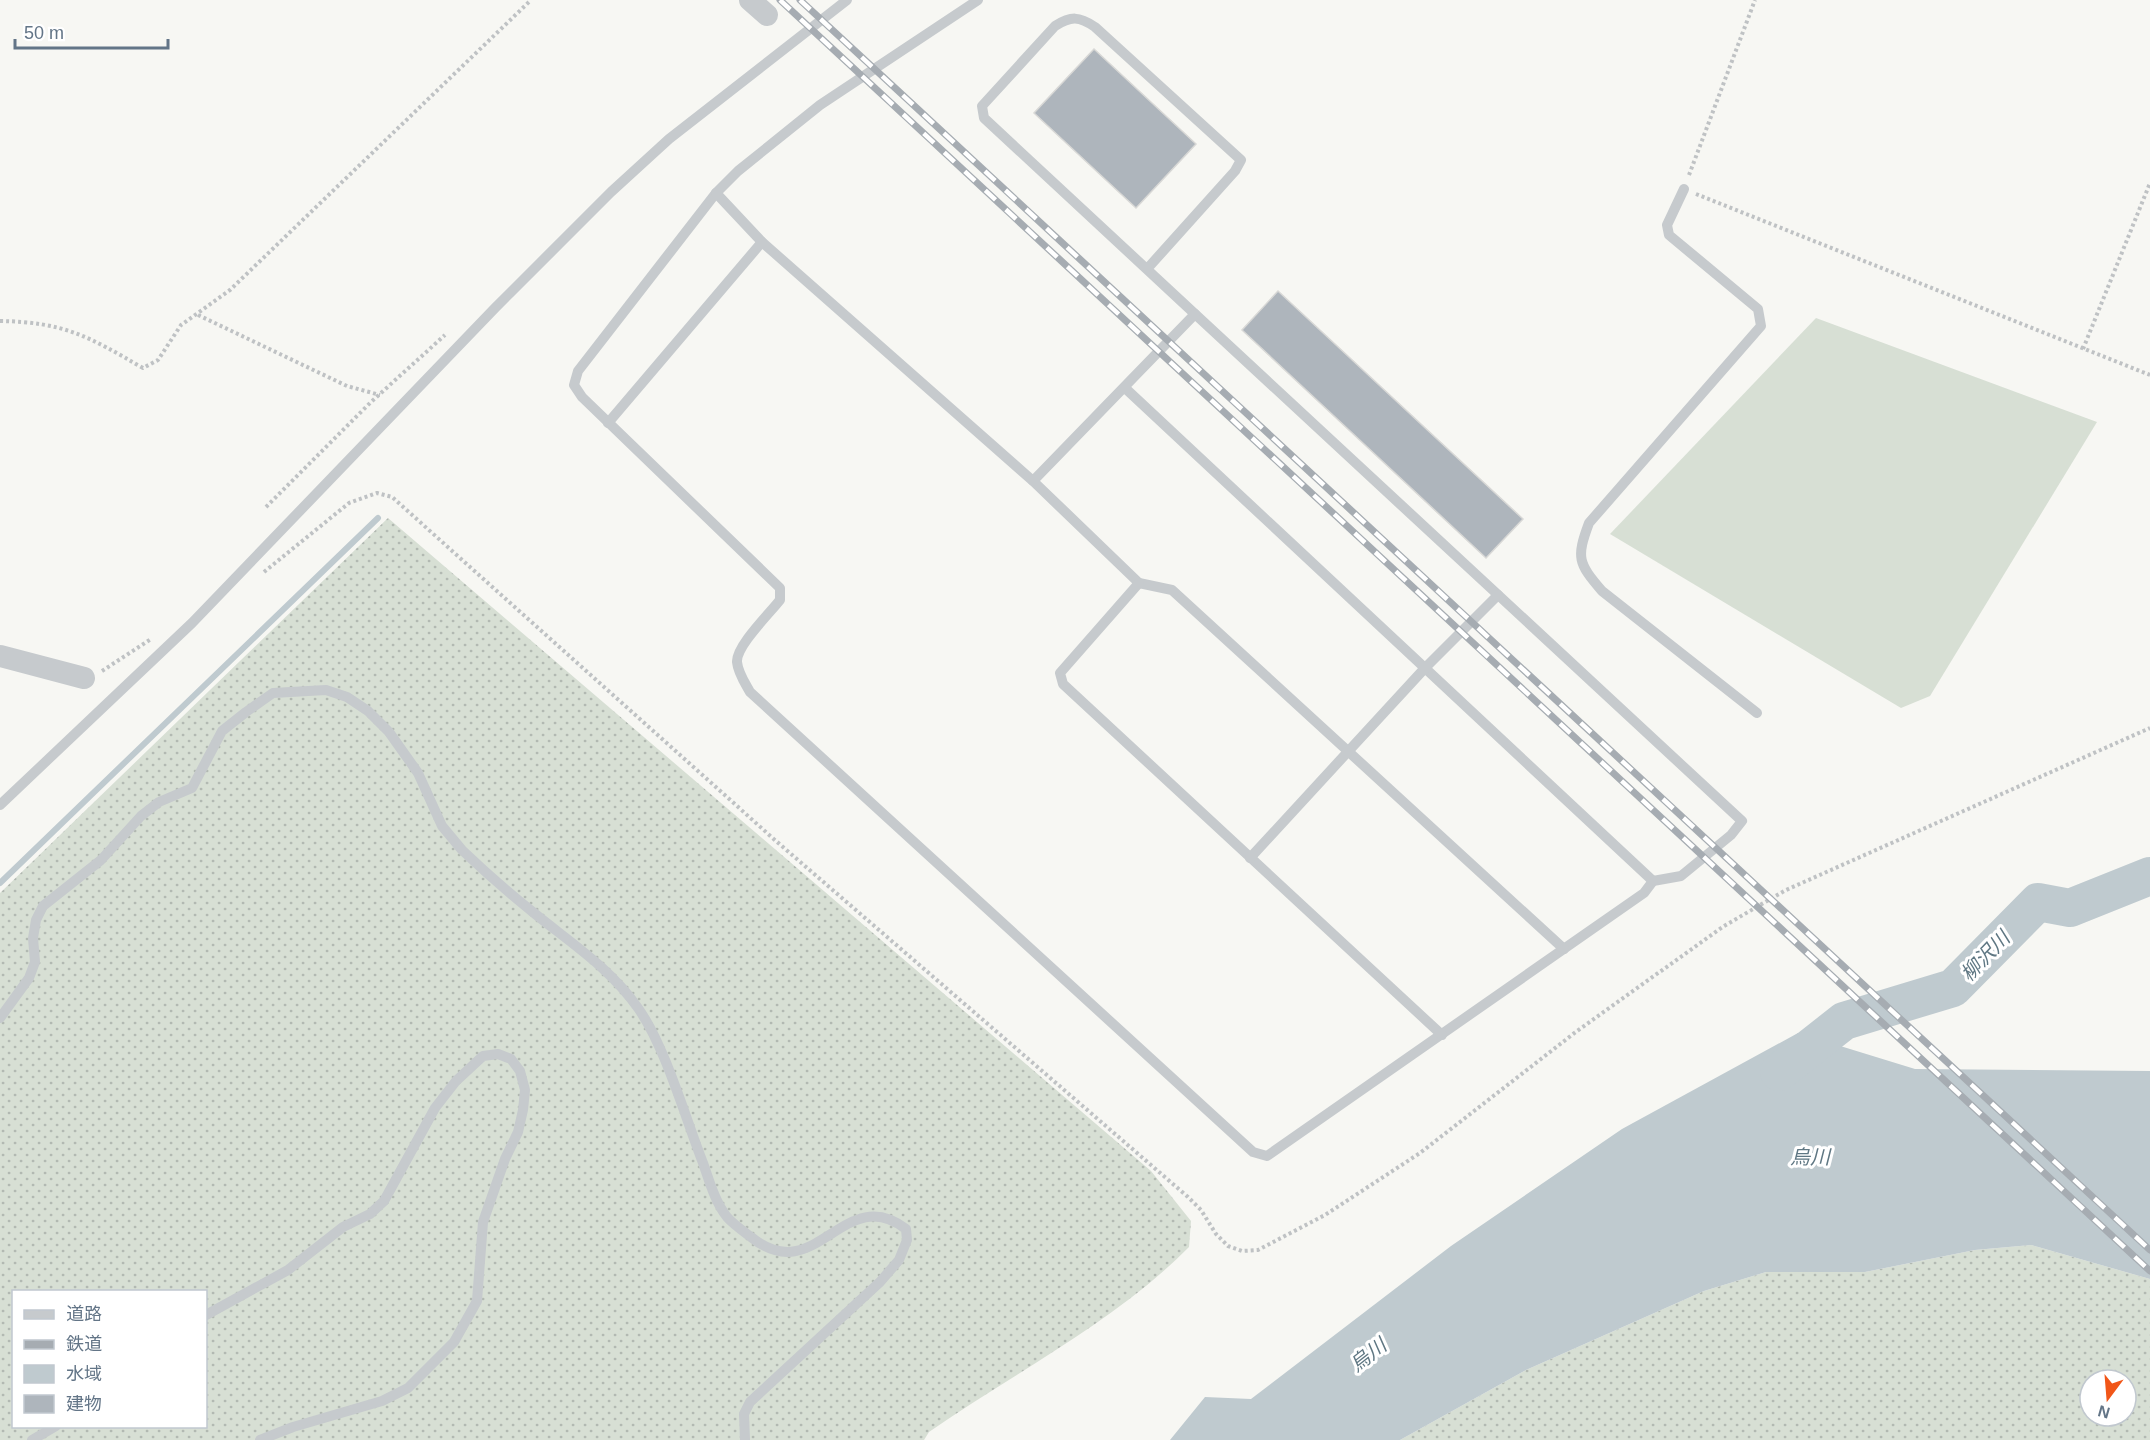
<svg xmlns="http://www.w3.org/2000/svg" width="2150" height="1440" font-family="Arial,'Noto Sans JP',sans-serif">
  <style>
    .grass { fill: url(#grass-dots); fill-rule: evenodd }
    .pitch { fill: #d7dfd4 }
    .water { fill: #bfcacf }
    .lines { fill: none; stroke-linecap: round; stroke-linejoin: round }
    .stream { stroke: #bfcacf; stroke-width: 6 }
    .river { stroke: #bfcacf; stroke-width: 38 }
    .building { fill: #aeb5bc; stroke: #d8d8d6; stroke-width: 1.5 }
    .path { stroke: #bfc2c4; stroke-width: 4; stroke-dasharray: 3 3; stroke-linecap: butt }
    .lane { stroke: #c6cacd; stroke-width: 10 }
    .street { stroke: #c6cacd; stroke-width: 22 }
    .rail-casing { stroke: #a6acb2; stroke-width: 7 }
    .rail { stroke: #fff; stroke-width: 4.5; stroke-dasharray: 14; stroke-linecap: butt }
    .labels { text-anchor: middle; stroke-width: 6; stroke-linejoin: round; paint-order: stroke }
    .water-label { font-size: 20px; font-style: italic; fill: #5f7783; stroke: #fff }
  </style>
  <defs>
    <pattern id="grass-dots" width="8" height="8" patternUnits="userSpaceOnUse" patternTransform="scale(1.5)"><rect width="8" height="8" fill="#d7dfd4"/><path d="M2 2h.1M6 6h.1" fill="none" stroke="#b2b9b2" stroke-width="1.8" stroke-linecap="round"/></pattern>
  </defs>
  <rect width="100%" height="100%" fill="#f7f7f3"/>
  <!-- grass -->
  <g class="grass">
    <path d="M 388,518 L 1151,1171 L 1191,1221 L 1189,1247 C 1115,1322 1015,1372 929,1432 L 924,1440 L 0,1440 L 0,893 ZM 14,1292 L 206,1292 L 206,1426 L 14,1426 Z"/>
    <path d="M 2031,1245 L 2150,1279 L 2150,1440 L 1400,1440 L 1526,1370 L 1704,1291 L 1766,1272 L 1865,1272 L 1975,1250 ZM 2090,1380 L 2126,1380 L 2126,1416 L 2090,1416 Z"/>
  </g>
  <!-- pitch -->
  <path class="pitch" d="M 1816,318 L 2097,422 L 1930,696 L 1901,708 L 1610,534 Z"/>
  <!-- water -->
  <path class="water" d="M 1798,1033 L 1915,1069 L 2150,1071 L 2150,1279 L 2031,1245 L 1975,1250 L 1865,1272 L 1766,1272 L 1704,1291 L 1526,1370 L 1400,1440 L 1170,1440 L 1205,1397 L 1251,1399 L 1451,1246 L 1622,1129 Z"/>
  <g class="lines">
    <!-- stream -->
    <path class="stream" d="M 0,883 L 378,518"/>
    <!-- river -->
    <path class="river" d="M 1779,1072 L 1844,1021 L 1953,988 L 2038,902 L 2070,908 L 2150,876"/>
  </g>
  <!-- building -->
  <g class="building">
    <path d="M 1094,49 L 1196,144 L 1136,208 L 1034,113 Z"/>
    <path d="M 1278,291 L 1523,519 L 1486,558 L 1242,330 Z"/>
  </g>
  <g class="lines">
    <!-- path -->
    <g class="path">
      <path d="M 1689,175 L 1755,0"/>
      <path d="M 1696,194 L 2150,375"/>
      <path d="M 198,315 L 347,386 L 380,395"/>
      <path d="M 0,321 C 65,322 89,337 143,368 L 158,360 L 181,325 L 230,290 L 531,0"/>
      <path d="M 2083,349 L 2150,183"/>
      <path d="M 266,507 L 371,402 L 445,335"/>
      <path d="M 264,572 L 349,503 L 377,493 L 392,497 L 776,841 L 1188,1197 L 1201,1210 L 1216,1234 L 1228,1246 L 1242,1251 L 1258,1250 L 1325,1215 L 1420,1153 L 1577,1031 L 1724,926 L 1786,890 L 2150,728"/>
      <path d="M 102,671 L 151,639"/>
    </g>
    <!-- lane -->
    <g class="lane">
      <path d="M 978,0 L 820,105 L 738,171 L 716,193 L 578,371 L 574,385 L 582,397 L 780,588 L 780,600 C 770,613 736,646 737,662 C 738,673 745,683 750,692 L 1253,1152 L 1267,1156 L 1644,893 L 1653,881 L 1681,876 L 1731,835 L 1742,821 L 1195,314 L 984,118 L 982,106 L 1055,26 C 1071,16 1079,16 1095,27 L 1241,160 L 1235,171 L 1147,269"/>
      <path d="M 1684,189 L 1667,225 L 1669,235 L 1758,309 L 1761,326 L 1589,523 C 1576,558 1578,563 1602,591 L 1757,713"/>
      <path d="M 716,193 L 762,242 L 1033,481 L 1139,583 L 1172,590 L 1564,949"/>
      <path d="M 1125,388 L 1653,881"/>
      <path d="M 608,423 L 762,242"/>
      <path d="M 1033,481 L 1195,314"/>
      <path d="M 1139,583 L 1060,673 L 1063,684 L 1442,1035"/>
      <path d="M 0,805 L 192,623 L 495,308 L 611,192 L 669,139 L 847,0"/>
      <path d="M 1250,858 L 1425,668 L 1498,595"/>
      <path d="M 0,1018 L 29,978 L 35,962 L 33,938 L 36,920 L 43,906 L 101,860 L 141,816 L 159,802 L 192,788 L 222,731 L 246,712 L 273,693 L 326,690 L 347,697 L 368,711 L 389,732 L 418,773 L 442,826 L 462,850 C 485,872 509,893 534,913 C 571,943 610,968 638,1008 C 665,1046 685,1117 703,1163 C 709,1180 715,1202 727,1217 C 733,1224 743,1231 751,1237 C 816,1290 844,1181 906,1229 L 907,1240 L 899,1260 L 880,1282 L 750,1402 L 744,1414 L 745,1440"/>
      <path d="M 206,1315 L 288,1270 L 343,1227 L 370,1214 L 384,1201 L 435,1108 L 456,1081 L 483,1056 L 498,1054 L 511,1059 L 520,1071 L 525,1090 L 523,1110 L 518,1132 L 505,1159 L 483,1222 L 477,1301 L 454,1342 L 408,1388 L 382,1401 L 293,1427 L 260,1440"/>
      <path d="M 32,1440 L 56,1426"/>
    </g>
    <!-- street -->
    <g class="street">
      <path d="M 750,0 L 767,15"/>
      <path d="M 0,656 L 84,678"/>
    </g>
    <defs>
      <g id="rail">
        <path d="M 780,0 L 2150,1271"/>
        <path d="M 800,0 L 2150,1250"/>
      </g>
    </defs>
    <!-- rail casing -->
    <use href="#rail" class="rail-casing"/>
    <!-- rail -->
    <use href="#rail" class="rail"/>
  </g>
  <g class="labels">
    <!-- water labels -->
    <g class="water-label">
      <text transform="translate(1985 956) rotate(-46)" y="7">柳沢川</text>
      <text x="1810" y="1164">烏川</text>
      <text transform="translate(1368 1355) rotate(-38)" y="7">烏川</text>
    </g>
  </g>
  <!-- legend -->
  <rect x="12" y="1290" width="195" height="138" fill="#ffffff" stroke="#c1c8cf" stroke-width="1.5"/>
  <rect x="24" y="1310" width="30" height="9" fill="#c6cacd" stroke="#c1c8cf" stroke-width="1.5"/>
  <text x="66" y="1320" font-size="18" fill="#637587">道路</text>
  <rect x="24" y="1340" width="30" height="9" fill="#a6acb2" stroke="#c1c8cf" stroke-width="1.5"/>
  <text x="66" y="1350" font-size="18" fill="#637587">鉄道</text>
  <rect x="24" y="1365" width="30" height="18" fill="#bfcacf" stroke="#c1c8cf" stroke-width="1.5"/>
  <text x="66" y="1380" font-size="18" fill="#637587">水域</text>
  <rect x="24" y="1395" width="30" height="18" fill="#aeb5bc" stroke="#c1c8cf" stroke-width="1.5"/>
  <text x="66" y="1410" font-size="18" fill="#637587">建物</text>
  <!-- north arrow -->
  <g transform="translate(2108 1398) rotate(196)"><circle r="28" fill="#ffffff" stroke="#c1c8cf" stroke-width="1.5"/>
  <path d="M0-4.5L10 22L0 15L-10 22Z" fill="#f15618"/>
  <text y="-9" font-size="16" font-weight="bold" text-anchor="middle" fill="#637587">N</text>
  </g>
  <!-- scale -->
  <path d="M15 39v9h153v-9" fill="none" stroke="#637587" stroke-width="3"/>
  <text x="24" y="39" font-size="18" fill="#637587" stroke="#ffffff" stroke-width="4.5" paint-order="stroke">50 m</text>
</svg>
